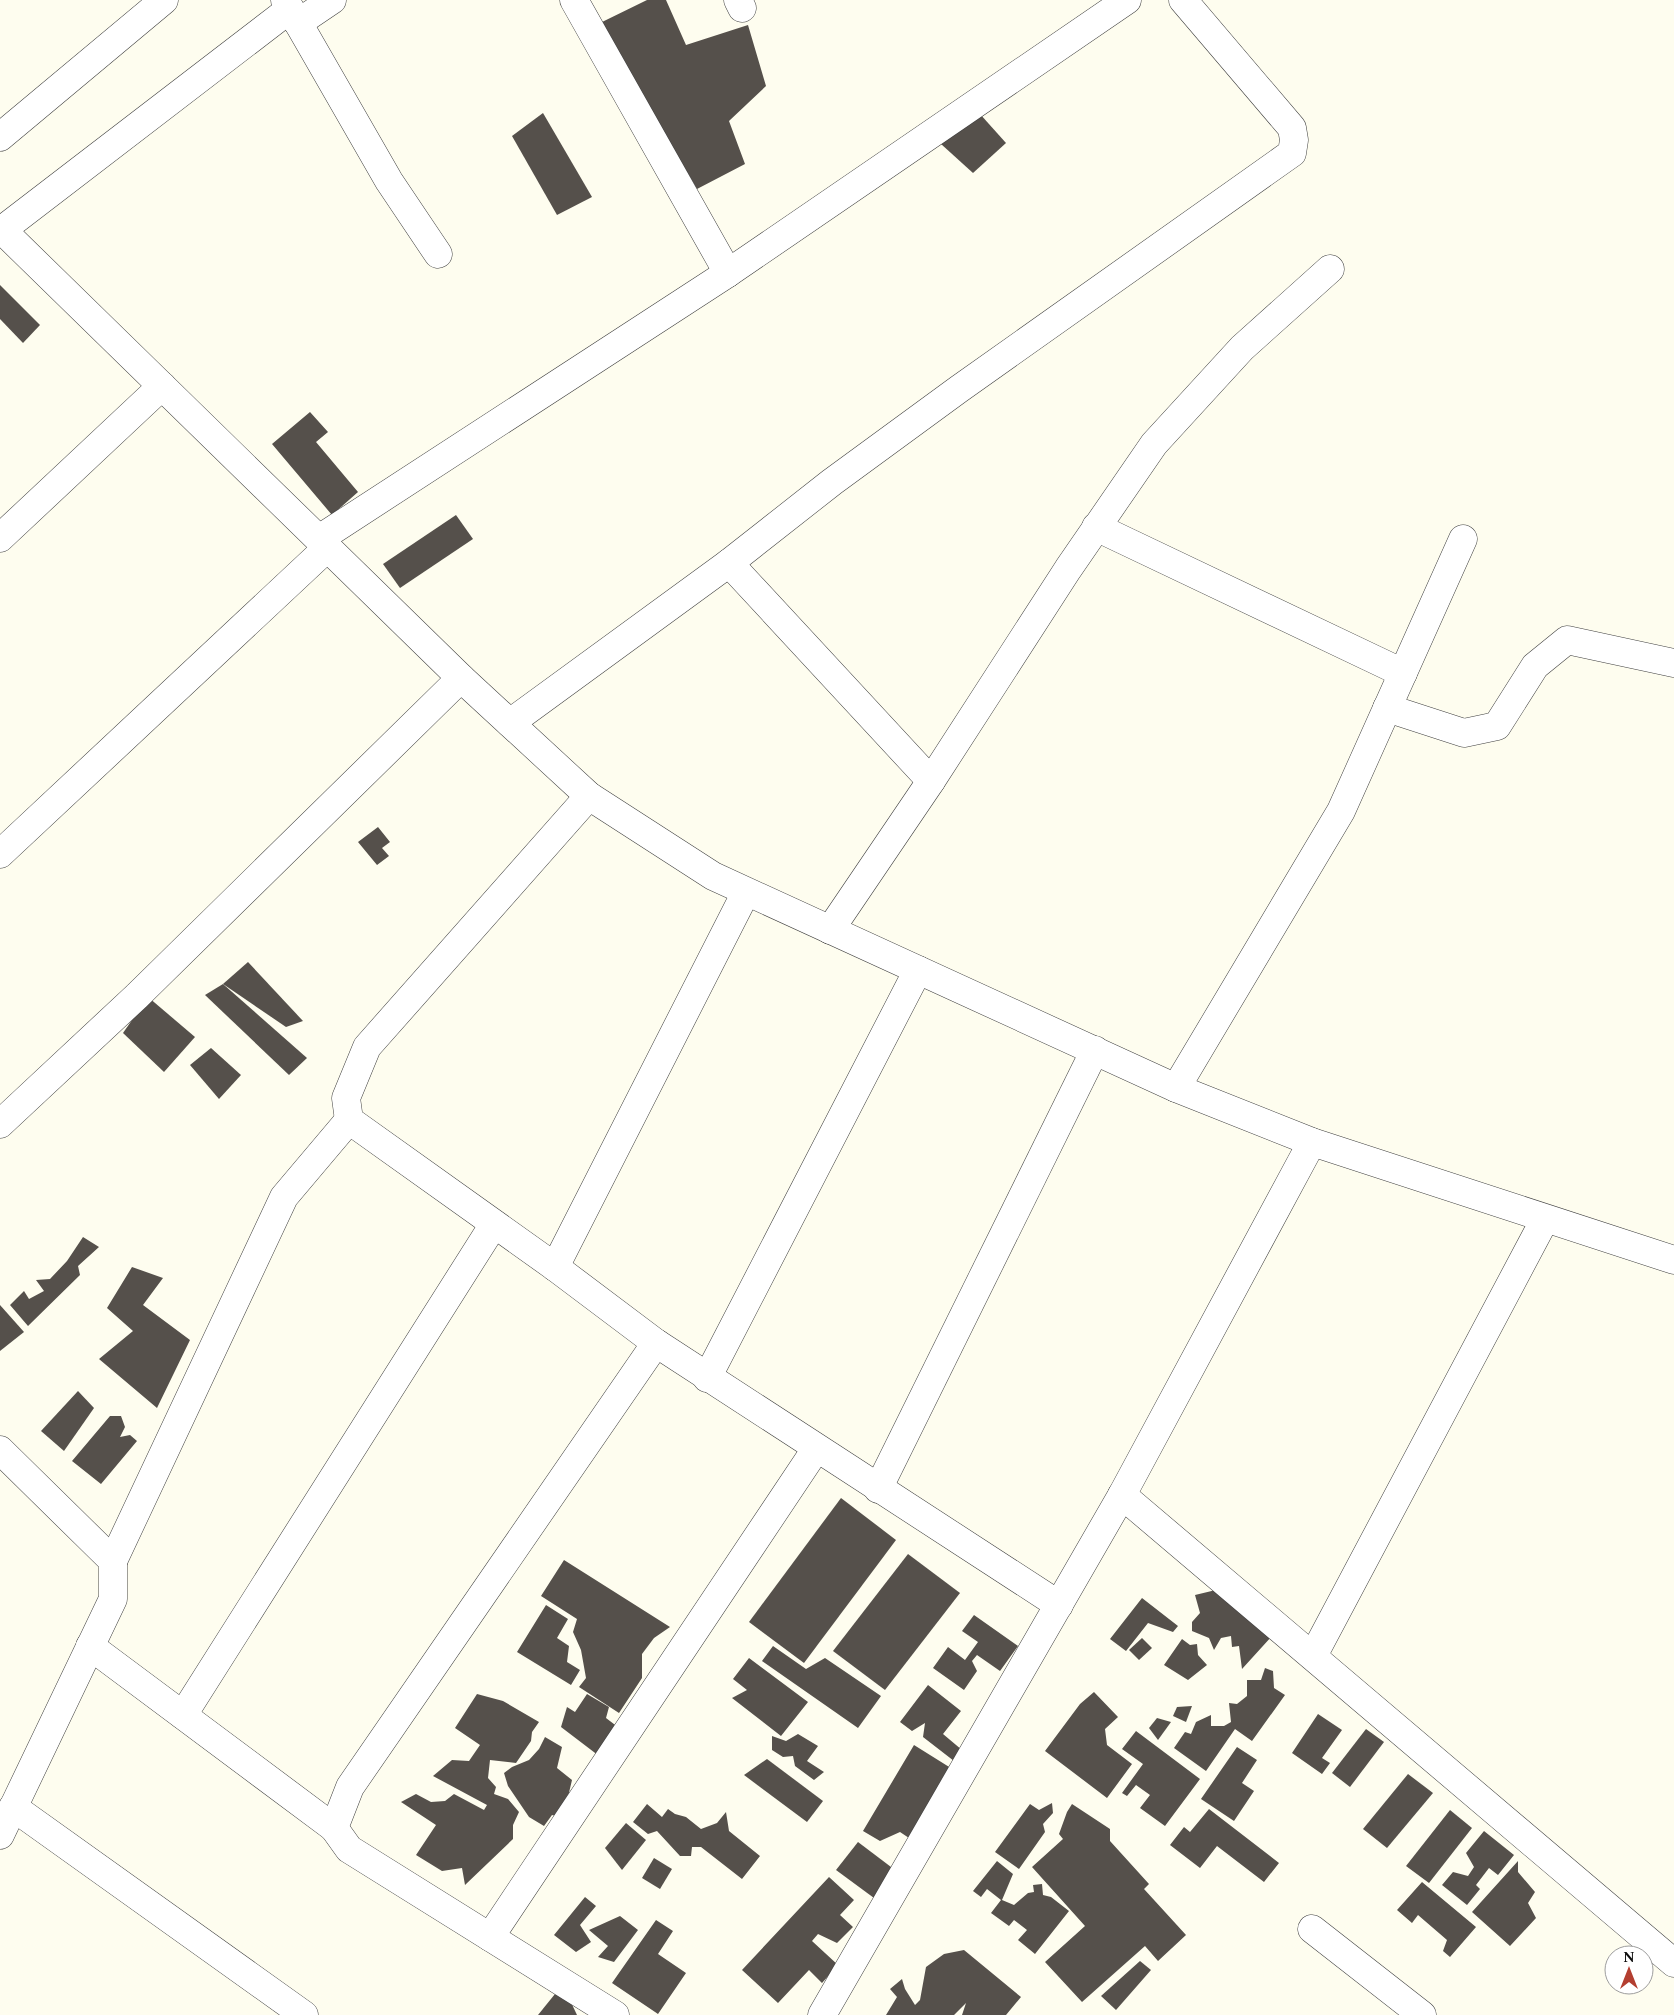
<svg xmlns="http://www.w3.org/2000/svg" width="1674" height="2015" font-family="Spectral,serif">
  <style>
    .building { fill: #55504b }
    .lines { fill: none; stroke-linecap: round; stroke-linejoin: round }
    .minor-casing { stroke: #404040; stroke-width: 29 }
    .minor { stroke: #fff; stroke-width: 28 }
  </style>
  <rect width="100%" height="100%" fill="#fefdef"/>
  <!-- building -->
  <g class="building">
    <path d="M 647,0 L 666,0 L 686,45 L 748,25 L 766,86 L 729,121 L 745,164 L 697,189 L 600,23 Z"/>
    <path d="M 543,113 L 592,197 L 557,215 L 512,136 Z"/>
    <path d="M 980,114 L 1006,143 L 973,173 L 941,144 Z"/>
    <path d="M 0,285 L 40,325 L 23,343 L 0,319 Z"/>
    <path d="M 310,412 L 328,432 L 316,442 L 358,492 L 332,515 L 272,444 Z"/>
    <path d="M 456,515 L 473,539 L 400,588 L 383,564 Z"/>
    <path d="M 378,827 L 390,842 L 382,848 L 389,856 L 377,865 L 358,842 Z"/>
    <path d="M 248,962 L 303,1021 L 286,1027 L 223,984 Z"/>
    <path d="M 223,984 L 307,1058 L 289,1075 L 205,995 Z"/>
    <path d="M 148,997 L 195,1037 L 164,1072 L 123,1033 Z"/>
    <path d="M 211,1048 L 241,1075 L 219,1099 L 190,1065 Z"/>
    <path d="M 83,1237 L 99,1247 L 78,1266 L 80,1275 L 28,1326 L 10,1305 L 24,1291 L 29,1299 L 44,1291 L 36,1280 L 50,1279 L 67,1261 Z"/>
    <path d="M 132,1267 L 163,1278 L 143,1305 L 190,1340 L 157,1408 L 99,1359 L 133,1331 L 107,1308 Z"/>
    <path d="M 0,1305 L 24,1332 L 0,1351 Z"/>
    <path d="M 78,1391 L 94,1408 L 64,1451 L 41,1431 Z"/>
    <path d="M 110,1416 L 121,1416 L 125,1427 L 120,1437 L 130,1435 L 137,1441 L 101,1484 L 72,1461 Z"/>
    <path d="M 841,1498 L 896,1540 L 804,1663 L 749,1622 Z"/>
    <path d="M 908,1554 L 960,1593 L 885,1690 L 833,1651 Z"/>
    <path d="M 564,1560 L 670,1627 L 654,1638 L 642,1654 L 642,1678 L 619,1713 L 579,1687 L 586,1678 L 581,1650 L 573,1632 L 577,1619 L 541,1596 Z"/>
    <path d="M 1220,1589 L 1272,1636 L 1242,1669 L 1239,1646 L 1232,1647 L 1231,1636 L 1221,1638 L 1214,1650 L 1209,1638 L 1192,1631 L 1192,1622 L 1200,1613 L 1195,1595 Z"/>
    <path d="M 1142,1598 L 1178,1626 L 1173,1632 L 1148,1623 L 1126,1651 L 1110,1639 Z"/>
    <path d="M 546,1605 L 568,1619 L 557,1638 L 569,1646 L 567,1662 L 580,1670 L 571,1685 L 517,1652 Z"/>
    <path d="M 974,1615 L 1018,1646 L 1000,1671 L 977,1655 L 972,1661 L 977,1671 L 964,1690 L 933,1668 L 948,1647 L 965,1660 L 978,1642 L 962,1631 Z"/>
    <path d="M 1142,1638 L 1152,1648 L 1139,1660 L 1129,1650 Z"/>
    <path d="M 1182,1639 L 1190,1645 L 1197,1644 L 1198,1655 L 1207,1665 L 1188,1680 L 1164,1665 Z"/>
    <path d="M 773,1646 L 806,1669 L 825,1658 L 881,1696 L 858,1728 L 762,1661 Z"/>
    <path d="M 749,1658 L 808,1702 L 781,1736 L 732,1698 L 747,1690 L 733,1679 Z"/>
    <path d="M 1265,1668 L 1273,1671 L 1274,1688 L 1285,1695 L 1252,1741 L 1235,1729 L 1206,1771 L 1174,1748 L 1185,1732 L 1191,1734 L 1196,1722 L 1211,1715 L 1211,1726 L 1224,1726 L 1231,1722 L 1229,1703 L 1237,1704 L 1247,1696 L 1247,1680 L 1261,1680 Z"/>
    <path d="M 928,1685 L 961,1711 L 943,1734 L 962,1750 L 954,1761 L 923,1737 L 925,1723 L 912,1731 L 900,1722 Z"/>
    <path d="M 1094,1692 L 1118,1717 L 1105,1729 L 1107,1745 L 1132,1764 L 1107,1798 L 1045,1751 L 1080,1704 Z"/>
    <path d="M 477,1694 L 503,1701 L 539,1722 L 532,1732 L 531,1741 L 516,1763 L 490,1760 L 488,1778 L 496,1787 L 494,1794 L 508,1799 L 519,1812 L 513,1825 L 513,1839 L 465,1885 L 462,1868 L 442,1871 L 416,1855 L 436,1825 L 401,1802 L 416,1794 L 431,1802 L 445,1801 L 454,1794 L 484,1810 L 487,1805 L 433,1776 L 452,1760 L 469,1761 L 480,1745 L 455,1728 Z"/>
    <path d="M 587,1694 L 609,1707 L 606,1718 L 623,1731 L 603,1759 L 561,1727 L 567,1707 L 575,1712 Z"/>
    <path d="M 1192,1706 L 1186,1722 L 1173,1716 L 1177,1707 Z"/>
    <path d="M 1318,1714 L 1342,1730 L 1322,1758 L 1330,1763 L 1322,1774 L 1292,1753 Z"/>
    <path d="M 1157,1718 L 1171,1722 L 1158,1740 L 1149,1728 Z"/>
    <path d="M 1366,1729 L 1384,1742 L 1350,1787 L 1332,1773 Z"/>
    <path d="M 1136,1731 L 1200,1779 L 1165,1826 L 1140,1808 L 1150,1795 L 1136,1785 L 1127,1796 L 1122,1793 L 1143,1764 L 1122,1749 Z"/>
    <path d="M 798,1734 L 818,1746 L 807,1761 L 824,1772 L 814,1780 L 795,1766 L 793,1756 L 783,1757 L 772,1750 L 772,1736 L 786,1741 Z"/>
    <path d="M 545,1737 L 562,1747 L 557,1768 L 572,1780 L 563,1818 L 552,1815 L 544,1826 L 529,1817 L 508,1786 L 504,1773 L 512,1767 L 529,1760 L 539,1749 Z"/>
    <path d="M 914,1745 L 954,1770 L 912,1840 L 900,1832 L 880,1841 L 863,1831 Z"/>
    <path d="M 1237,1747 L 1257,1760 L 1242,1783 L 1254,1791 L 1234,1821 L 1201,1799 Z"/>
    <path d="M 767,1759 L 823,1801 L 807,1822 L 744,1775 Z"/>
    <path d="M 1408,1774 L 1433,1793 L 1387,1848 L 1363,1829 Z"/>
    <path d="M 1052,1803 L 1053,1813 L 1043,1824 L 1045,1832 L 1019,1869 L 995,1852 L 1030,1804 L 1039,1810 Z"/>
    <path d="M 647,1804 L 662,1817 L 668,1809 L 675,1814 L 686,1817 L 701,1829 L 717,1823 L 726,1812 L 729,1831 L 760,1856 L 742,1879 L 701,1847 L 692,1847 L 691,1856 L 680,1856 L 657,1831 L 648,1834 L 633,1822 Z"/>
    <path d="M 1072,1804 L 1110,1829 L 1110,1841 L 1149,1884 L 1144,1889 L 1186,1935 L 1158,1961 L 1145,1946 L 1082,2002 L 1045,1962 L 1085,1926 L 1032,1867 L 1063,1839 L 1059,1834 L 1067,1812 Z"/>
    <path d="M 1209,1809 L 1279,1863 L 1264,1882 L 1217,1846 L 1200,1868 L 1170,1845 L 1184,1827 L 1190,1832 Z"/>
    <path d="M 1450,1810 L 1472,1828 L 1429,1883 L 1406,1866 Z"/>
    <path d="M 626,1823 L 646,1840 L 622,1870 L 605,1848 Z"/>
    <path d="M 1484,1831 L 1514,1855 L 1498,1875 L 1489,1868 L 1476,1885 L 1480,1889 L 1467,1905 L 1442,1885 L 1453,1872 L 1468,1876 L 1474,1867 L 1466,1853 Z"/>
    <path d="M 858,1842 L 895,1870 L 874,1898 L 836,1870 Z"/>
    <path d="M 654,1858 L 672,1869 L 660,1889 L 642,1878 Z"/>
    <path d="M 997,1861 L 1013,1874 L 1002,1900 L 1014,1905 L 1028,1893 L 1034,1892 L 1033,1885 L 1042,1884 L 1043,1895 L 1051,1897 L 1069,1911 L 1035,1954 L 1018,1940 L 1027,1930 L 1014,1920 L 1009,1926 L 991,1913 L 1001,1900 L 987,1889 L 981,1897 L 973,1891 Z"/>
    <path d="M 1518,1861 L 1518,1872 L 1535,1892 L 1528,1903 L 1536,1918 L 1510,1946 L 1472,1912 Z"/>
    <path d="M 829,1877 L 854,1900 L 840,1915 L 853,1927 L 837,1943 L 818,1934 L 812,1941 L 838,1965 L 822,1983 L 809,1970 L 778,2003 L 742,1970 Z"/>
    <path d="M 1422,1882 L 1476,1927 L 1450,1957 L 1443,1951 L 1447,1940 L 1418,1915 L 1412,1923 L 1397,1910 Z"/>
    <path d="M 585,1897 L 596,1906 L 580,1925 L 591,1942 L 576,1952 L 554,1935 Z"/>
    <path d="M 620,1916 L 638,1930 L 614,1962 L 598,1957 L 608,1946 L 589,1930 Z"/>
    <path d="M 656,1920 L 673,1931 L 658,1954 L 686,1973 L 658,2014 L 612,1983 Z"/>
    <path d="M 964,1950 L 1021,1997 L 1006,2015 L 962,2015 L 966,2003 L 954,2015 L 886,2015 L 897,1997 L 890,1989 L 902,1979 L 905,1989 L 915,2005 L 920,2000 L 926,1967 L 944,1954 Z"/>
    <path d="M 1140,1961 L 1151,1970 L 1116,2010 L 1101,1996 Z"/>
    <path d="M 559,1989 L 568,1996 L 577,2015 L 538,2015 Z"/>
  </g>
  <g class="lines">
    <defs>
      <g id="minor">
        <path d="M 285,0 L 389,181 L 438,254"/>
        <path d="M 574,0 L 728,273"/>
        <path d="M 738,0 L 742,8"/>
        <path d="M 298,23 L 332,0"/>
        <path d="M 0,137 L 164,0"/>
        <path d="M 0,228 L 461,678 L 589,796 L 713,876 L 1176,1088 L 1312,1142 L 1674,1260"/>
        <path d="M 2,230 L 290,9"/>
        <path d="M 1096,527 L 1403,673"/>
        <path d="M 0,538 L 162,386"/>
        <path d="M 319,539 L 728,273 L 1127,0"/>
        <path d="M 729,563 L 931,781"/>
        <path d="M 1387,708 L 1464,733 L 1497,726 L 1535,666 L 1567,640 L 1674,663"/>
        <path d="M 510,723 L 729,563 L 832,482 L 959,389 L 1292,153 L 1294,140 L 1292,128 L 1183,0"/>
        <path d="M 589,796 L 367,1047 L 346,1098 L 349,1120 L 555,1267 L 656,1343 L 1059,1605"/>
        <path d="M 0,854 L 328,547"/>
        <path d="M 830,930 L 931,781 L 1068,569 L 1154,444 L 1242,348 L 1330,269"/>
        <path d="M 1176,1088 L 1341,811 L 1463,539"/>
        <path d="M 0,1124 L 137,996 L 461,678"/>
        <path d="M 555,1267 L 746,892"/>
        <path d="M 707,1378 L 918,970"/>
        <path d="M 0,1450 L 113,1561 L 113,1599 L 0,1835"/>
        <path d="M 878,1489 L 1095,1050"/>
        <path d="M 1122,1495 L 1674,1963"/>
        <path d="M 113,1561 L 284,1197 L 349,1120"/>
        <path d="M 90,1646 L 334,1828"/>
        <path d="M 1313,1656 L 1545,1219"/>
        <path d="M 183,1715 L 494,1224"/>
        <path d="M 13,1807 L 304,2015"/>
        <path d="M 1312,1929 L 1422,2015"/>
        <path d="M 490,1937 L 816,1449"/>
        <path d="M 615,2015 L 349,1849 L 334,1828 L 350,1787 L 656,1343"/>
        <path d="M 822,2015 L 1122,1495 L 1312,1142"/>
      </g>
    </defs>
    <!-- minor casing -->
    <use href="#minor" class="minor-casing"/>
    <!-- minor -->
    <use href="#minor" class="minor"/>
  </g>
  <!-- north arrow -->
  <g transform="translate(1629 1970)"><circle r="24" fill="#ffffff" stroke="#9e9e9e"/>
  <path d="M0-4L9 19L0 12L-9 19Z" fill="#b33e30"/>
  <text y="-8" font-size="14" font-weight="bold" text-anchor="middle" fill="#0d0d0d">N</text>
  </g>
</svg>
